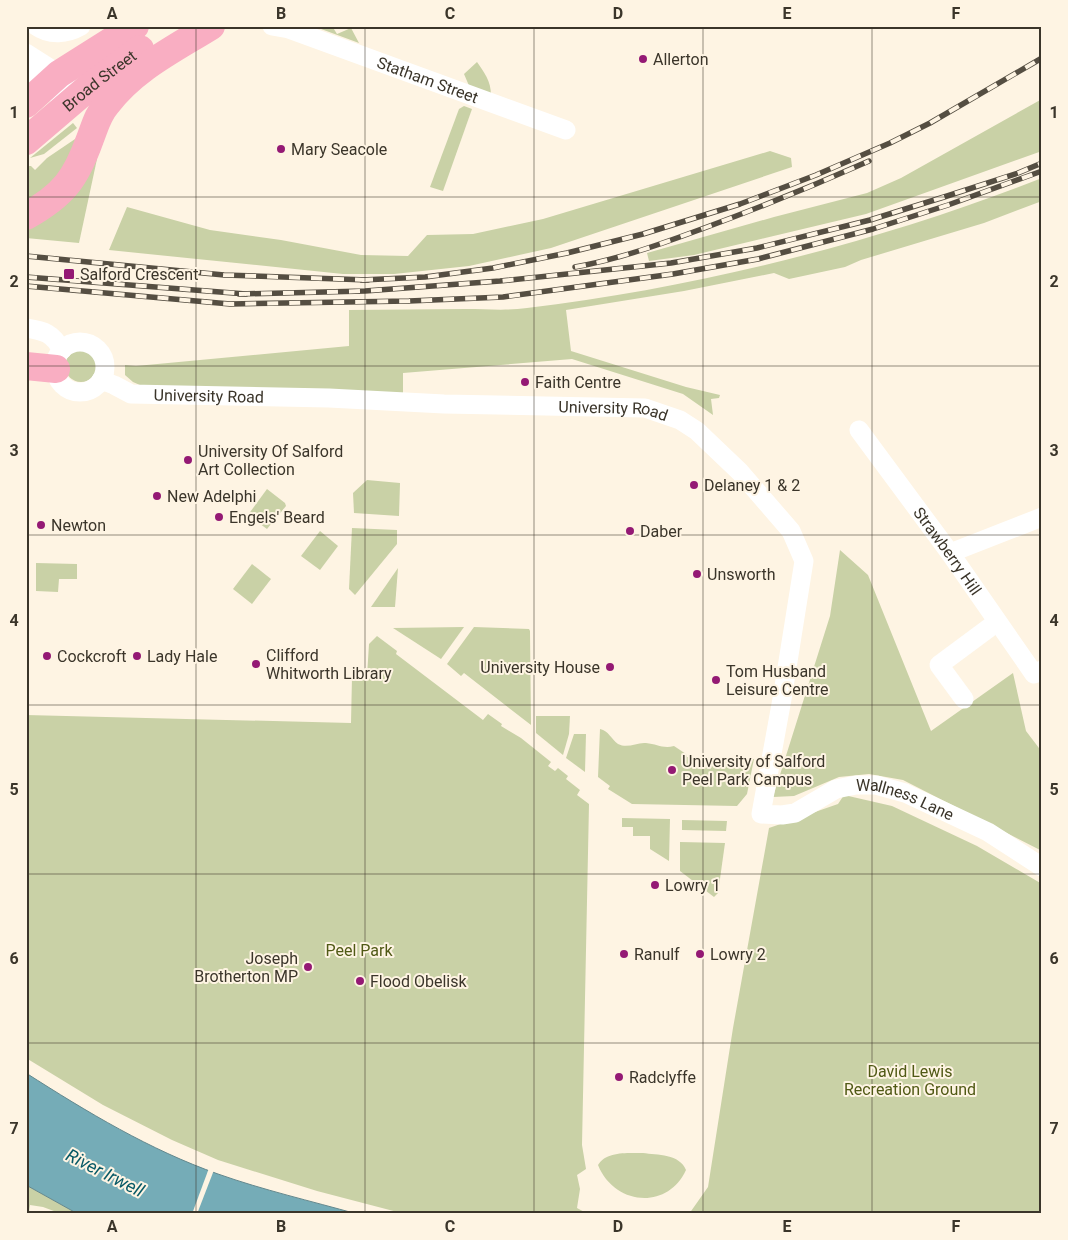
<svg xmlns="http://www.w3.org/2000/svg" width="1068" height="1240" font-family="Roboto,sans-serif">
  <style>
    .green { fill: #c9d1a6 }
    .water { fill: #75acb7; stroke: #64888d }
    .pier { fill: #fef4e3 }
    .lines { fill: none; stroke-linecap: round; stroke-linejoin: round }
    .minor { stroke: #fff; stroke-width: 19 }
    .highway { stroke: #f9aec2; stroke-width: 28 }
    .rail-casing { stroke: #554e42; stroke-width: 5.5 }
    .rail { stroke: #fef4e3; stroke-width: 4; stroke-dasharray: 11; stroke-linecap: butt }
    .grid { fill: none; stroke: #3b352a; stroke-width: 1; stroke-opacity: 0.55 }
    .poi-dot { fill: #941974; stroke: #fef4e3; stroke-width: 2 }
    .labels { text-anchor: middle; stroke-width: 4; stroke-linejoin: round; paint-order: stroke }
    .poi-label { font-size: 16px; fill: #3b352a; stroke: #fef4e3; text-anchor: start }
    .street-label { font-size: 16px; fill: #3b352a; stroke: #fef4e3 }
    .park-label { font-size: 16px; fill: #505915; stroke: #fef4e3 }
    .water-label { font-size: 18px; font-style: italic; fill: #085966; stroke: #fef4e3 }
    .neatline { fill: none; stroke: #3b352a; stroke-width: 2 }
    .grid-label { font-size: 16px; text-anchor: middle; font-weight: bold; fill: #3b352a }
  </style>
  <rect width="100%" height="100%" fill="#fef4e3"/>
  <!-- green -->
  <g class="green">
    <path d="M 313,26 L 332,26 L 337,34 L 351,28 L 359,43 Z"/>
    <path d="M 477,62 C 484,72 491,81 491,95 L 470,88 L 464,74 Z"/>
    <path d="M 1042,99 L 1042,151 L 866,214 L 694,255 L 649,261 L 647,253 L 774,217 L 867,193 L 901,178 Z"/>
    <path d="M 464,106 L 472,109 L 443,191 L 430,187 L 459,109 Z"/>
    <path d="M 73,123 L 77,128 L 44,154 L 30,158 Z"/>
    <path d="M 81,135 L 65,175 L 26,204 L 26,166 L 31,166 L 35,170 L 47,158 Z"/>
    <path d="M 770,151 L 791,158 L 792,167 L 551,248 L 469,266 L 394,274 L 343,274 L 109,250 L 127,207 L 210,230 L 281,240 L 361,255 L 408,256 L 427,235 L 473,234 L 543,219 Z"/>
    <path d="M 92,159 L 97,159 L 79,243 L 26,238 L 26,225 Z"/>
    <path d="M 1042,178 L 1042,201 L 984,223 L 861,260 L 845,267 L 789,279 L 774,273 L 684,291 L 566,310 L 571,351 L 686,387 L 720,395 L 719,398 L 711,399 L 713,415 L 683,394 L 572,359 L 403,373 L 403,394 L 149,389 L 133,382 L 125,375 L 125,365 L 136,366 L 349,346 L 349,310 C 388,310 427,309 466,309 C 486,309 507,311 527,308 C 701,287 879,242 1042,178 Z"/>
    <circle cx="81" cy="366" r="16"/>
    <path d="M 367,480 L 400,483 L 399,516 L 354,513 L 353,493 Z"/>
    <path d="M 267,489 L 285,503 L 286,506 L 267,529 L 248,515 Z"/>
    <path d="M 352,528 L 397,530 L 397,544 L 355,595 L 349,589 Z"/>
    <path d="M 320,531 L 338,546 L 320,570 L 301,556 Z"/>
    <path d="M 840,550 L 868,575 L 931,731 L 1013,673 L 1026,731 L 1042,752 L 1042,851 L 903,780 L 869,774 L 839,777 L 794,796 L 773,797 L 830,616 Z"/>
    <path d="M 36,563 L 77,564 L 77,579 L 59,579 L 58,592 L 36,591 Z"/>
    <path d="M 252,564 L 271,579 L 252,604 L 233,589 Z"/>
    <path d="M 398,568 L 395,607 L 371,607 Z"/>
    <path d="M 464,627 L 441,659 L 393,628 Z"/>
    <path d="M 474,627 L 529,629 L 530,631 L 531,725 L 464,673 L 461,676 L 447,664 Z"/>
    <path d="M 377,636 L 397,651 L 396,654 L 483,720 L 488,714 L 502,724 L 501,726 L 521,738 L 551,762 L 548,766 L 555,771 L 558,768 L 568,776 L 566,779 L 580,790 L 577,795 L 589,804 L 582,1145 L 586,1169 L 577,1175 L 580,1189 L 577,1208 L 588,1214 L 405,1214 L 317,1191 L 218,1160 L 172,1140 L 103,1105 L 26,1058 L 26,715 L 351,723 L 352,677 L 367,676 L 369,644 Z"/>
    <path d="M 536,716 L 570,716 L 569,734 L 563,755 L 536,733 Z"/>
    <path d="M 600,729 C 609,731 611,739 618,744 C 628,749 637,742 646,743 C 657,744 663,749 674,746 L 686,754 L 687,757 L 754,759 L 747,794 L 737,806 L 632,804 L 608,789 L 610,786 L 598,777 Z"/>
    <path d="M 574,734 L 586,734 L 585,772 L 566,758 Z"/>
    <path d="M 844,795 L 892,806 L 977,846 L 1042,884 L 1042,1214 L 689,1214 L 708,1187 L 733,1028 L 769,828 L 838,804 Z"/>
    <path d="M 622,818 L 670,819 L 669,861 L 650,849 L 650,836 L 633,836 L 633,827 L 622,827 Z"/>
    <path d="M 682,820 L 727,821 L 726,831 L 682,830 Z"/>
    <path d="M 680,842 L 725,843 L 718,893 L 714,897 L 680,871 Z"/>
    <path d="M 643,1153 C 657,1155 680,1154 686,1170 C 667,1211 614,1205 598,1165 C 606,1151 628,1153 643,1153 Z"/>
    <path d="M 26,1185 L 78,1214 L 62,1214 L 43,1207 L 30,1205 L 29,1212 L 41,1214 L 26,1214 Z"/>
  </g>
  <!-- water -->
  <path class="water" d="M 26,1073 C 87,1112 150,1150 218,1174 C 263,1190 311,1201 357,1214 L 78,1214 L 26,1185 Z"/>
  <!-- pier -->
  <path class="pier" d="M 209,1168 L 214,1170 L 197,1214 L 192,1214 Z"/>
  <g class="lines">
    <!-- minor -->
    <g class="minor">
      <path d="M 36,26 C 50,36 67,34 81,26"/>
      <path id="s1" d="M 272,26 L 289,29 L 566,130"/>
      <path d="M 26,53 L 59,74 L 78,97"/>
      <path d="M 26,71 L 47,85 L 68,105"/>
      <path d="M 26,328 C 45,331 52,333 62,350"/>
      <circle cx="80" cy="367" r="25"/>
      <path id="s2" d="M 101,380 L 114,385 L 131,394 L 329,398 L 444,404 L 645,408 L 680,420 L 697,431 L 740,472 L 791,531 L 804,561 L 782,699 L 761,814 L 782,815 L 795,813 L 836,789 L 856,785 L 876,785 L 905,793 L 988,832 L 1042,867"/>
      <path id="s3" d="M 859,430 L 950,553 L 1034,674 L 1042,670"/>
      <path d="M 950,553 L 1042,517"/>
      <path d="M 964,699 L 939,665 L 997,622"/>
    </g>
    <!-- highway -->
    <g class="highway">
      <path d="M 26,104 L 59,74 L 135,26"/>
      <path id="s4" d="M 26,141 L 88,88 L 140,49"/>
      <path d="M 26,216 C 64,195 76,178 90,139 C 95,126 98,114 107,104 C 133,69 174,49 211,26"/>
      <path d="M 26,366 L 56,369"/>
    </g>
    <defs>
      <g id="rail">
        <path d="M 26,256 L 224,275 L 368,280"/>
        <path d="M 575,267 C 620,259 664,243 707,227 C 761,207 815,185 869,161"/>
        <path d="M 26,277 L 246,294"/>
        <path d="M 362,280 L 425,277 L 493,268 L 567,253 L 643,234 L 740,204 L 816,175 L 890,143 L 930,123 L 1042,58"/>
        <path d="M 26,286 L 230,304 L 409,301 L 503,297 L 673,274 L 758,259 L 873,229 L 948,205 L 1042,171"/>
        <path d="M 239,294 L 365,291 L 500,281 L 671,263 L 757,248 L 870,220 L 944,197 L 1018,173 L 1042,163"/>
      </g>
    </defs>
    <!-- rail casing -->
    <use href="#rail" class="rail-casing"/>
    <!-- rail -->
    <use href="#rail" class="rail"/>
  </g>
  <!-- grid -->
  <path class="grid" d="M 196,26 L 196,1214M 365,26 L 365,1214M 534,26 L 534,1214M 703,26 L 703,1214M 872,26 L 872,1214M 26,197 L 1042,197M 26,366 L 1042,366M 26,535 L 1042,535M 26,705 L 1042,705M 26,874 L 1042,874M 26,1043 L 1042,1043"/>
  <!-- markers -->
  <g class="poi-dot">
    <circle cx="643" cy="59" r="5"/>
    <circle cx="281" cy="149" r="5"/>
    <rect x="63" y="268" width="12" height="12" rx="2.5"/>
    <circle cx="525" cy="382" r="5"/>
    <circle cx="188" cy="460" r="5"/>
    <circle cx="694" cy="485" r="5"/>
    <circle cx="157" cy="496" r="5"/>
    <circle cx="219" cy="517" r="5"/>
    <circle cx="41" cy="525" r="5"/>
    <circle cx="630" cy="531" r="5"/>
    <circle cx="697" cy="574" r="5"/>
    <circle cx="47" cy="656" r="5"/>
    <circle cx="137" cy="656" r="5"/>
    <circle cx="256" cy="664" r="5"/>
    <circle cx="610" cy="667" r="5"/>
    <circle cx="716" cy="680" r="5"/>
    <circle cx="672" cy="770" r="5"/>
    <circle cx="655" cy="885" r="5"/>
    <circle cx="624" cy="954" r="5"/>
    <circle cx="700" cy="954" r="5"/>
    <circle cx="308" cy="967" r="5"/>
    <circle cx="360" cy="981" r="5"/>
    <circle cx="619" cy="1077" r="5"/>
  </g>
  <g class="labels">
    <!-- poi labels -->
    <g class="poi-label">
      <text x="653" y="65">Allerton</text>
      <text x="291" y="155">Mary Seacole</text>
      <text x="80" y="280">Salford Crescent</text>
      <text x="535" y="388">Faith Centre</text>
      <text x="198" y="457">University Of Salford<tspan x="198" dy="18">Art Collection</tspan></text>
      <text x="704" y="491">Delaney 1 &amp; 2</text>
      <text x="167" y="502">New Adelphi</text>
      <text x="229" y="523">Engels' Beard</text>
      <text x="51" y="531">Newton</text>
      <text x="640" y="537">Daber</text>
      <text x="707" y="580">Unsworth</text>
      <text x="266" y="661">Clifford<tspan x="266" dy="18">Whitworth Library</tspan></text>
      <text x="57" y="662">Cockcroft</text>
      <text x="147" y="662">Lady Hale</text>
      <text x="600" y="673" text-anchor="end">University House</text>
      <text x="726" y="677">Tom Husband<tspan x="726" dy="18">Leisure Centre</tspan></text>
      <text x="682" y="767">University of Salford<tspan x="682" dy="18">Peel Park Campus</tspan></text>
      <text x="665" y="891">Lowry 1</text>
      <text x="634" y="960">Ranulf</text>
      <text x="710" y="960">Lowry 2</text>
      <text x="298" y="964" text-anchor="end">Joseph<tspan x="298" dy="18">Brotherton MP</tspan></text>
      <text x="370" y="987">Flood Obelisk</text>
      <text x="629" y="1083">Radclyffe</text>
    </g>
    <!-- street labels -->
    <g class="street-label">
      <text dy="6" stroke="none"><textPath href="#s1" startOffset="165">Statham Street</textPath></text>
      <text dy="6" stroke="none"><textPath href="#s4" startOffset="95">Broad Street</textPath></text>
      <text dy="6" stroke="none"><textPath href="#s2" startOffset="111">University Road</textPath></text>
      <text dy="6" stroke="none"><textPath href="#s2" startOffset="516">University Road</textPath></text>
      <text dy="6" stroke="none"><textPath href="#s3" startOffset="150">Strawberry Hill</textPath></text>
      <text dy="6" stroke="none"><textPath href="#s2" startOffset="1185">Wallness Lane</textPath></text>
    </g>
    <!-- park labels -->
    <g class="park-label">
      <text x="359" y="956">Peel Park</text>
      <text x="910" y="1077">David Lewis<tspan x="910" dy="18">Recreation Ground</tspan></text>
    </g>
    <!-- water labels -->
    <g class="water-label">
      <text transform="translate(105 1173) rotate(27)" y="6">River Irwell</text>
    </g>
  </g>
  <!-- border -->
  <rect width="1068" height="1240" fill="none" stroke="#fef4e3" stroke-width="55"/>
  <rect x="28" y="28" width="1012" height="1184" class="neatline"/>
  <g class="grid-label">
    <text x="112" y="19">A</text>
    <text x="281" y="19">B</text>
    <text x="450" y="19">C</text>
    <text x="618" y="19">D</text>
    <text x="787" y="19">E</text>
    <text x="956" y="19">F</text>
    <text x="14" y="118">1</text>
    <text x="1054" y="118">1</text>
    <text x="14" y="287">2</text>
    <text x="1054" y="287">2</text>
    <text x="14" y="456">3</text>
    <text x="1054" y="456">3</text>
    <text x="14" y="626">4</text>
    <text x="1054" y="626">4</text>
    <text x="14" y="795">5</text>
    <text x="1054" y="795">5</text>
    <text x="14" y="964">6</text>
    <text x="1054" y="964">6</text>
    <text x="14" y="1134">7</text>
    <text x="1054" y="1134">7</text>
    <text x="112" y="1232">A</text>
    <text x="281" y="1232">B</text>
    <text x="450" y="1232">C</text>
    <text x="618" y="1232">D</text>
    <text x="787" y="1232">E</text>
    <text x="956" y="1232">F</text>
  </g>
</svg>
